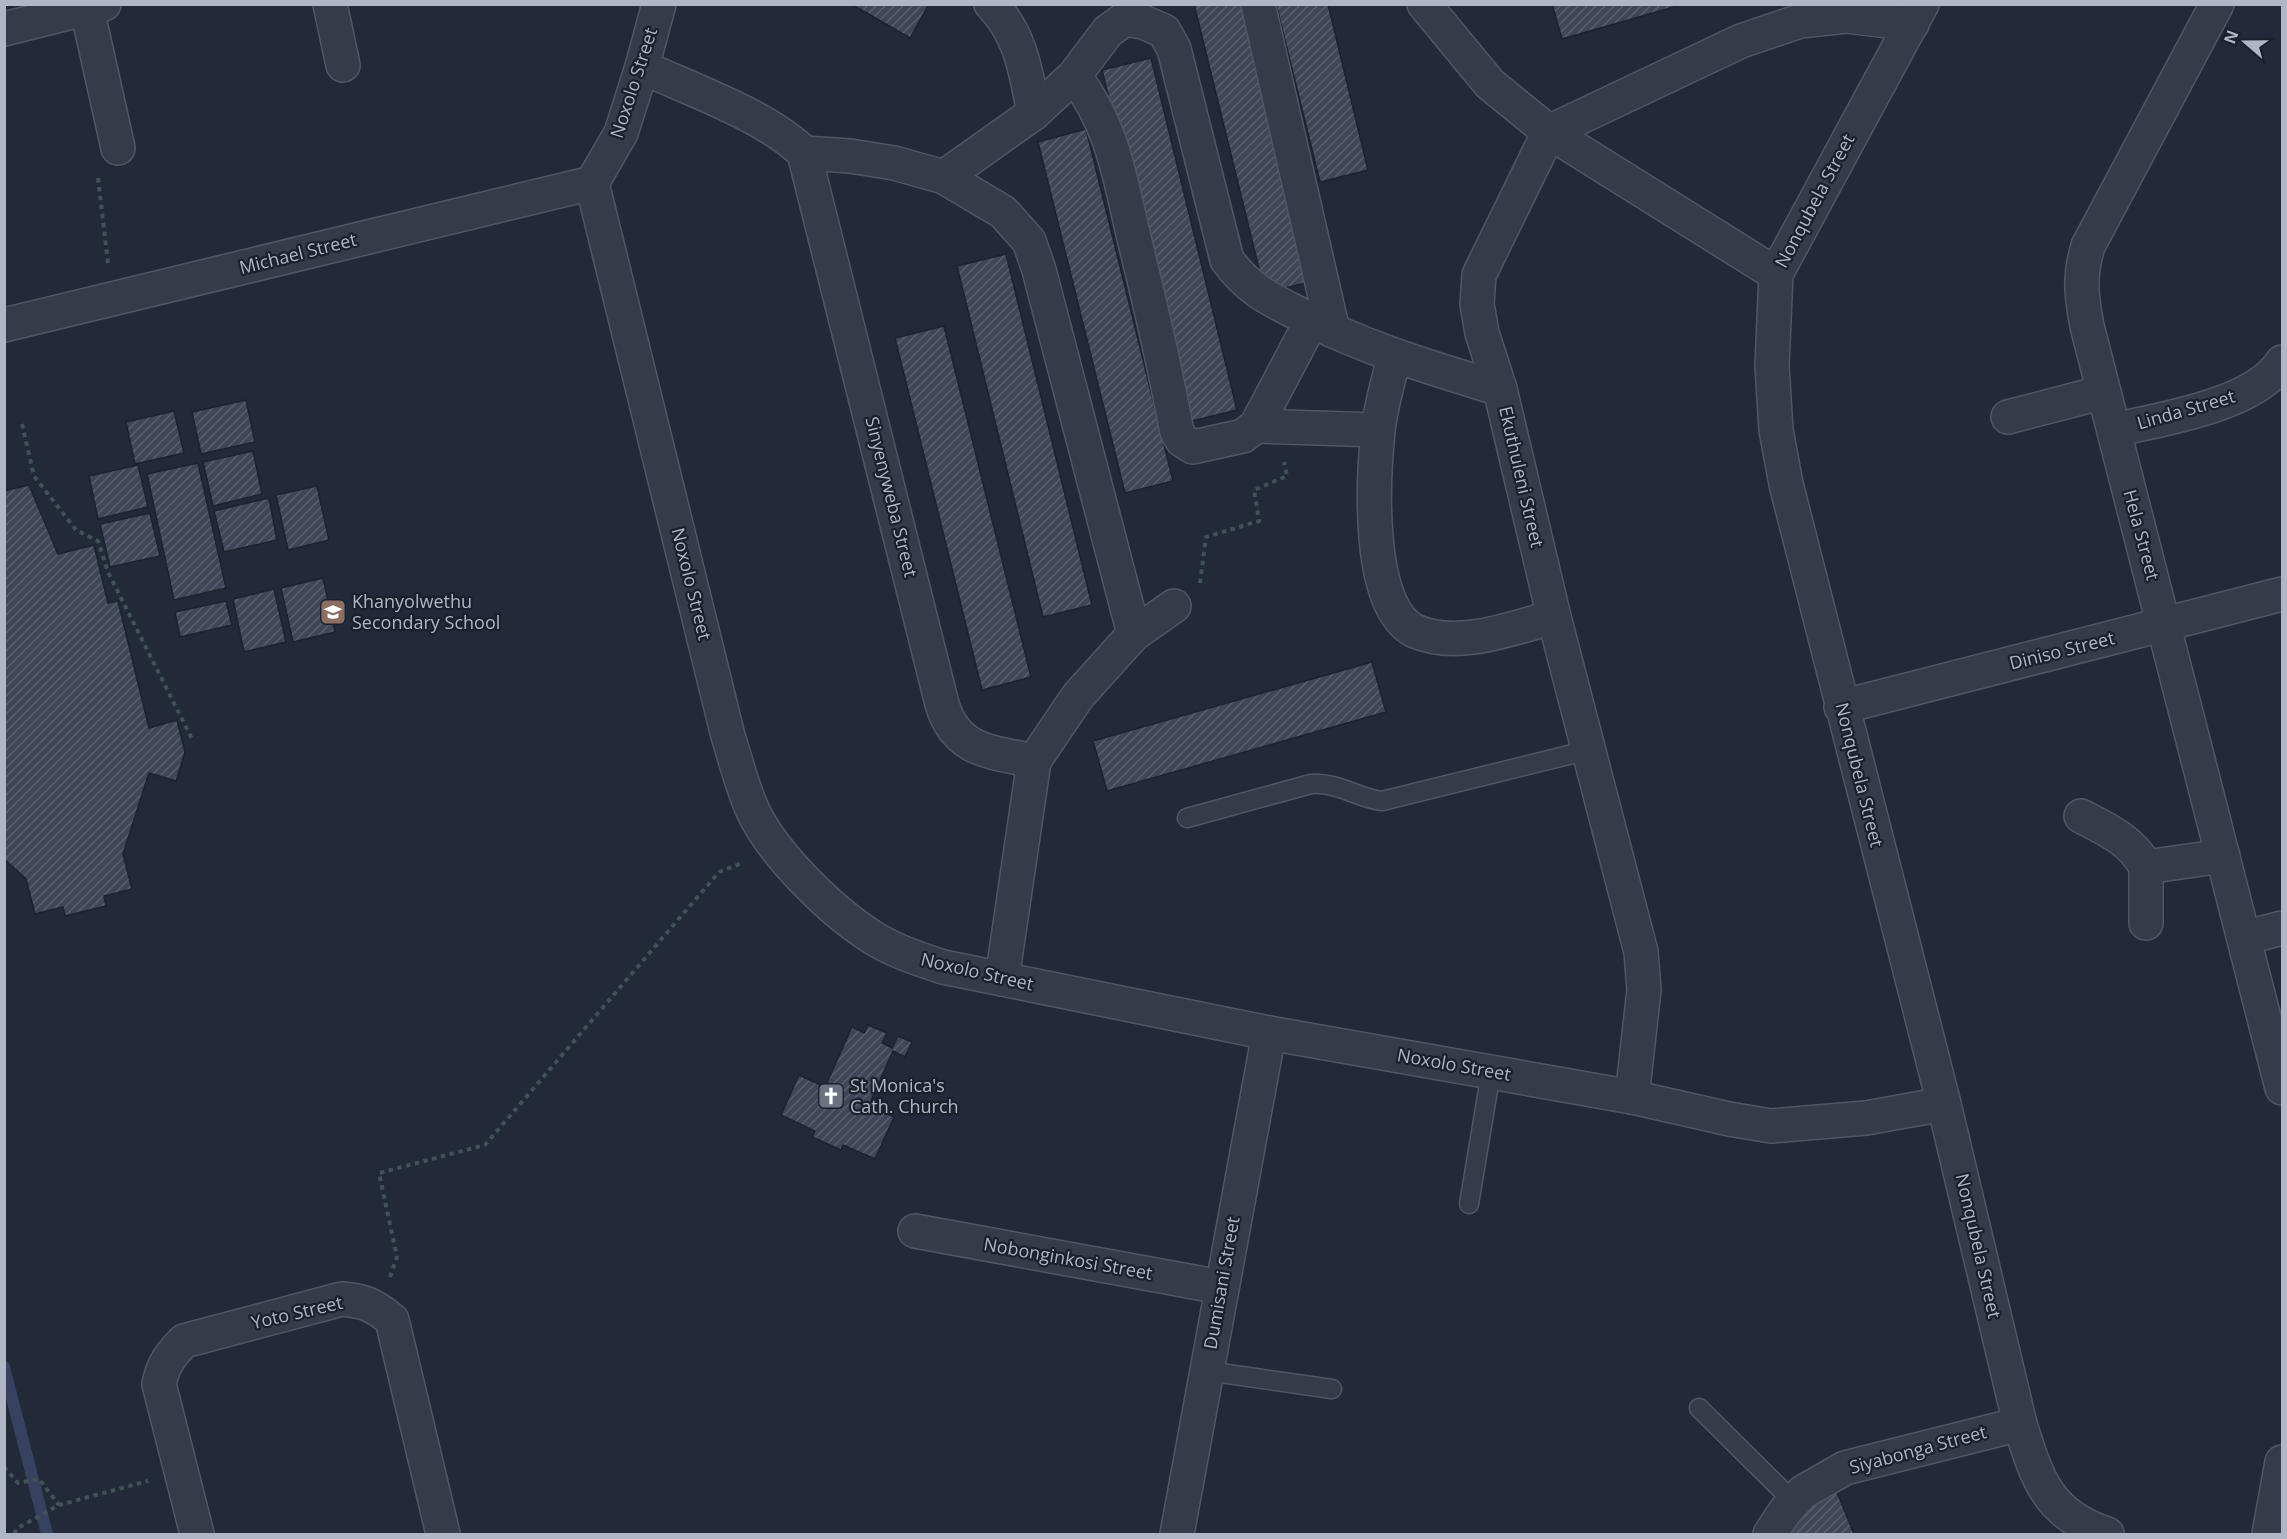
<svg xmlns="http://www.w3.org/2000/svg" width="2287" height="1539" font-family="'Open Sans',sans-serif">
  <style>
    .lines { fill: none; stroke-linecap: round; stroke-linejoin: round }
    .stream { stroke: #36425f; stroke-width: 12 }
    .building { fill: url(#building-hatch); stroke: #1d222f; stroke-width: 1.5 }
    .service-casing { stroke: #505664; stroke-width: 21 }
    .minor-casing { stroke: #505664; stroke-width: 36 }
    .path { stroke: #415257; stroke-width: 4; stroke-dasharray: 4.5 4.5; stroke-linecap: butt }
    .service { stroke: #353b49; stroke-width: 18 }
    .minor { stroke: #353b49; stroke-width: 33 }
    .labels { text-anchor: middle; stroke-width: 4.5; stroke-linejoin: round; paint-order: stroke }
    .street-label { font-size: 18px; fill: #b0b6c5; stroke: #1b202d }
    .poi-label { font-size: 18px; fill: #b0b6c5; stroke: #1b202d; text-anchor: start }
  </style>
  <defs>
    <pattern id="building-hatch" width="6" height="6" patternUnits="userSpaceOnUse" patternTransform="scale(1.5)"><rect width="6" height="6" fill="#3e4658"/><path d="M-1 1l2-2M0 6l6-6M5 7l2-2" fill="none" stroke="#575e6e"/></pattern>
  </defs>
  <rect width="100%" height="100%" fill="#222938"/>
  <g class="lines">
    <!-- stream -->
    <path class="stream" d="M 4,1367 L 47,1534"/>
  </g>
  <!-- building -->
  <g class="building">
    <path d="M 851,4 L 929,4 L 910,38 Z"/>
    <path d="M 1194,4 L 1246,4 L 1313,281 L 1265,293 Z"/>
    <path d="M 1276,4 L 1328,4 L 1368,170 L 1320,182 Z"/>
    <path d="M 1552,4 L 1684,4 L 1562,39 Z"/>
    <path d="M 1151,58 L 1237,410 L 1188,422 L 1102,70 Z"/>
    <path d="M 1086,129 L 1173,481 L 1125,493 L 1038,142 Z"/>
    <path d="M 1006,254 L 1092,605 L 1043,617 L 957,266 Z"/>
    <path d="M 944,326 L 1031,677 L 982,690 L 895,338 Z"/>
    <path d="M 246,400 L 255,442 L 201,454 L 192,412 Z"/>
    <path d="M 174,411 L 184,453 L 135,464 L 126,422 Z"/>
    <path d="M 253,451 L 262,494 L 213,506 L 203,462 Z"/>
    <path d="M 198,463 L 226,588 L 174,600 L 147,474 Z"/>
    <path d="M 138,465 L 148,507 L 98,519 L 89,476 Z"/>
    <path d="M 29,485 L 58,554 L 94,545 L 108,603 L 118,601 L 149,728 L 177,720 L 185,752 L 176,781 L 149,773 L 123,854 L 132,889 L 104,896 L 106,906 L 65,916 L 63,907 L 35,914 L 26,879 L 4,859 L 4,491 Z"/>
    <path d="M 317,486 L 329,540 L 288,550 L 276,495 Z"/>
    <path d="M 269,498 L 277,540 L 224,552 L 214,511 Z"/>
    <path d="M 150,513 L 160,556 L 110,567 L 100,524 Z"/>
    <path d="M 323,578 L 335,632 L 293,642 L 281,588 Z"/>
    <path d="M 274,589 L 286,642 L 244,652 L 233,599 Z"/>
    <path d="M 226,601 L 232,625 L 180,637 L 175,612 Z"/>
    <path d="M 1372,662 L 1386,712 L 1107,791 L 1093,741 Z"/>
    <path d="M 868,1025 L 887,1033 L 882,1043 L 892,1048 L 898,1036 L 912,1042 L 905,1057 L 893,1051 L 869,1105 L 894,1117 L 875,1159 L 843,1145 L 841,1150 L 812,1137 L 815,1131 L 781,1115 L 799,1075 L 825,1087 L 852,1027 L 864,1033 Z"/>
    <path d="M 1835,1487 L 1854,1534 L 1780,1534 L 1796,1510 Z"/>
  </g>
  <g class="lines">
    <defs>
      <g id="service">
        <path d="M 1187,818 L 1311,784 C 1338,782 1357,798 1382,801 L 1589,750"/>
        <path d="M 1469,1204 L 1491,1072"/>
        <path d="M 1207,1371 L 1332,1389"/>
        <path d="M 1699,1408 L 1794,1502"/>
      </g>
      <g id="minor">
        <path d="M 330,4 L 343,65"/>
        <path d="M 659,4 L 642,67 L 621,133 L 592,183 L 728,736 C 736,761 742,787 753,811 C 773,854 831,911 872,937 C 894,951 919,959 943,967 L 1269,1033 L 1632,1097 L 1729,1119 L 1771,1126 L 1866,1118 L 1944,1104"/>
        <path d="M 991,4 C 1021,34 1026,73 1034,113"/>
        <path d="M 1258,4 L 1333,331"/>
        <path d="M 1424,4 L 1490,84 L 1549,132 L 1741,41 L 1800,21 L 1846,16 L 1912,24"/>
        <path d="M 1922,4 L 1776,274 L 1772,366 L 1776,430 L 1786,484 L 1944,1104 L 2020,1424 C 2037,1479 2048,1515 2107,1534"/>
        <path d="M 2217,4 L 2088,246 C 2079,276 2081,295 2087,326 L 2282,1088"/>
        <path d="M 87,9 L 118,148"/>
        <path d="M 4,29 L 104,4"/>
        <path d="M 642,67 C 690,89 767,116 804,153 L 942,704 C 956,752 992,752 1034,761 L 1078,696 L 1134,634 L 1174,606"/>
        <path d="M 1074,76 C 1113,125 1120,179 1134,238 C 1150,303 1165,367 1177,432 L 1182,440 L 1193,447 L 1243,436 L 1256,426 L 1312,320"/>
        <path d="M 804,153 L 850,156 L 894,163 L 944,177 L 1003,212 L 1029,241 L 1039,270 L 1134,634"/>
        <path d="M 944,177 L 1034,113 L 1074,76 L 1108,31 L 1125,19 L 1143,22 L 1164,31 L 1174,49 L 1227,260 C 1250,291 1270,299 1303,316 C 1366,349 1432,368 1500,389"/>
        <path d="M 4,325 L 592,183"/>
        <path d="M 1394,356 C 1389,381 1380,407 1378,432 C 1373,479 1366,607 1415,631 C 1458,650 1512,628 1554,617"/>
        <path d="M 2008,417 L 2104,392"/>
        <path d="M 1256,426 L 1378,430"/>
        <path d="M 2114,430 C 2162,419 2255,405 2282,362"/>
        <path d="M 1841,707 L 2282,594"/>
        <path d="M 2081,816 C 2108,830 2131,840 2146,867 L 2223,856"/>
        <path d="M 2146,923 L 2146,867"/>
        <path d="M 2244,938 L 2282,928"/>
        <path d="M 1002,979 L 1034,761"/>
        <path d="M 1632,1097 L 1644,990 L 1641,952 L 1554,617 L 1500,389 L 1482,333 L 1477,304 L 1479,275 L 1549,132 L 1776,274"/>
        <path d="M 915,1231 L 1221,1287"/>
        <path d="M 197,1534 L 159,1384 C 163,1365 170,1355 184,1341 L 342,1299 C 365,1301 374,1305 392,1320 L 443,1534"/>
        <path d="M 1177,1534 L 1269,1033"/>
        <path d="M 1770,1534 L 1786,1510 L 1803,1492 L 1845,1468 L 2020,1424"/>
        <path d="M 2269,1534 L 2282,1462"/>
      </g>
    </defs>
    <!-- service casing -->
    <use href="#service" class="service-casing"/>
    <!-- minor casing -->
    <use href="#minor" class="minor-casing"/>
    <!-- path -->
    <g class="path">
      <path d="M 98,178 L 108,263"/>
      <path d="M 22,424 L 34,476 L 76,530 L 98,541 L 108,572 L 193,741"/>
      <path d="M 1200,583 L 1206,537 L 1259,521 L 1254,490 L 1287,476 L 1284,462"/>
      <path d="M 390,1277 L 397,1257 L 379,1173 L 485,1145 L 719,872 L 742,863"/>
      <path d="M 4,1467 L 18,1483 L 39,1479 L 59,1505"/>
      <path d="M 15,1534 L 16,1529 L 59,1505 L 148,1481"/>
    </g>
    <!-- service -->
    <use href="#service" class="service"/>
    <!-- minor -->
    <use href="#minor" class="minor"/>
  </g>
  <!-- icons -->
  <defs>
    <symbol id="school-square" viewBox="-11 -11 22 22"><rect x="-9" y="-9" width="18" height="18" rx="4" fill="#8d6e63" stroke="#1b202d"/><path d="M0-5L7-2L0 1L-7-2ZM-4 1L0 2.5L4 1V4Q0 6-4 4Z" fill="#fff"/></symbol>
    <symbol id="church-square" viewBox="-11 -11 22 22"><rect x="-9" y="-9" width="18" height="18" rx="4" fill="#6b7280" stroke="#1b202d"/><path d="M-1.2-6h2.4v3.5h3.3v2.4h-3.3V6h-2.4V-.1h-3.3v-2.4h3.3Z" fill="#fff"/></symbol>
  </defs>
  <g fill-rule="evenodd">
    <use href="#school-square" x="318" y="597" width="30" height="30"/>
    <use href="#church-square" x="816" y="1081" width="30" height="30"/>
  </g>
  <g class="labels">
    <!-- street labels -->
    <g class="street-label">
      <text transform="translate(634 83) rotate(-72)" y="6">Noxolo Street</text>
      <text transform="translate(1815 201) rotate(-62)" y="6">Nonqubela Street</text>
      <text transform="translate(298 254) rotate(-14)" y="6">Michael Street</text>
      <text transform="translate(2186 410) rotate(-16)" y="6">Linda Street</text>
      <text transform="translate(1521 477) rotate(77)" y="6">Ekuthuleni Street</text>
      <text transform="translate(891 497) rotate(76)" y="6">Sinyenyweba Street</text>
      <text transform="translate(2141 535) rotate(75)" y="6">Hela Street</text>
      <text transform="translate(691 584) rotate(76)" y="6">Noxolo Street</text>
      <text transform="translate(2062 651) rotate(-14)" y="6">Diniso Street</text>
      <text transform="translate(1859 775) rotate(76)" y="6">Nonqubela Street</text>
      <text transform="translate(977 972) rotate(13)" y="6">Noxolo Street</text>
      <text transform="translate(1454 1065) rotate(10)" y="6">Noxolo Street</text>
      <text transform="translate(1978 1246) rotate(77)" y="6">Nonqubela Street</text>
      <text transform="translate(1068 1259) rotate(10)" y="6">Nobonginkosi Street</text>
      <text transform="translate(1222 1283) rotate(-80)" y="6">Dumisani Street</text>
      <text transform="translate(297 1313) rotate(-13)" y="6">Yoto Street</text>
      <text transform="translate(1918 1450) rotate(-15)" y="6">Siyabonga Street</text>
    </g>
    <!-- poi labels -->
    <g class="poi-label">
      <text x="352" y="608">Khanyolwethu<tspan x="352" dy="21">Secondary School</tspan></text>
      <text x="850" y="1092">St Monica's<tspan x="850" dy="21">Cath. Church</tspan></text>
    </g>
  </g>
  <!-- border -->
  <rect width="2287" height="1539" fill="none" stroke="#b0b6c5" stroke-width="12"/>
  <!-- north arrow -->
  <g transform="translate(2245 42) rotate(290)" stroke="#1b202d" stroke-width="4.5" paint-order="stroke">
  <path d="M0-4.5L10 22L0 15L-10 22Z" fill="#b0b6c5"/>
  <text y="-9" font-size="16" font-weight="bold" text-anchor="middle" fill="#b0b6c5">N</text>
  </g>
</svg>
